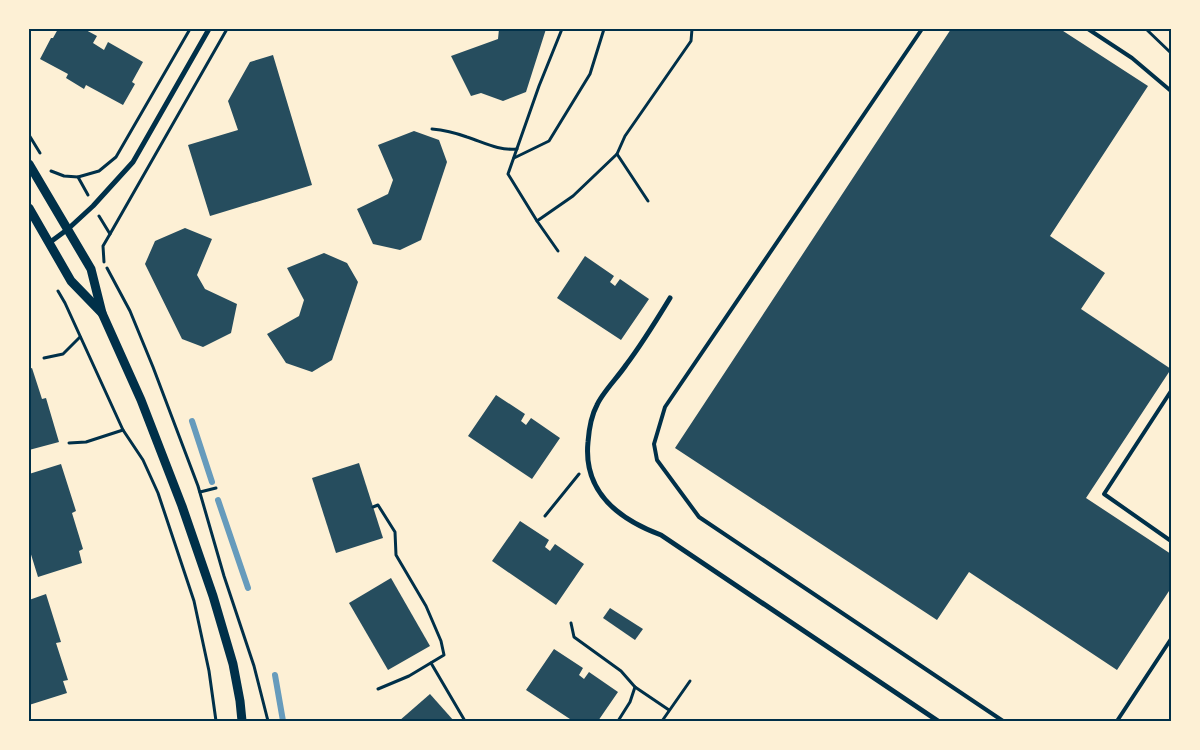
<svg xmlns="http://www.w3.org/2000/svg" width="1200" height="750" font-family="Ubuntu,sans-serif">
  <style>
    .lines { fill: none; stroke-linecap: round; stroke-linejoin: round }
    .stream { stroke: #669bbc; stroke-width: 6 }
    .building { fill: #264d5e }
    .path { stroke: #003049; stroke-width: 3 }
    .service { stroke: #003049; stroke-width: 4 }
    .minor { stroke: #003049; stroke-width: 5 }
    .tertiary { stroke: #003049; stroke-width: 9 }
    .neatline { fill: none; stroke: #003049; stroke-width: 2 }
  </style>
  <rect width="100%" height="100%" fill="#fdf0d5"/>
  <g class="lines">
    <!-- stream -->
    <g class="stream">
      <path d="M 192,421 L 212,482"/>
      <path d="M 218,500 L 248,588"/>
      <path d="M 275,675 L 283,721"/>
    </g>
  </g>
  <!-- building -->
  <g class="building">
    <path d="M 58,29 L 84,29 L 97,36 L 93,43 L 104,50 L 108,42 L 143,62 L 132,82 L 135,84 L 123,105 L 86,85 L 84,89 L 66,78 L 68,74 L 40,59 L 51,38 L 53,38 Z"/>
    <path d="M 499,29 L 546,29 L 526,92 L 503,101 L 481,93 L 471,96 L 451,56 L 498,39 Z"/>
    <path d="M 951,29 L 1060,29 L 1148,86 L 1050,236 L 1105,273 L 1081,309 L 1171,369 L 1086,498 L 1171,554 L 1171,588 L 1117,670 L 969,572 L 937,620 L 675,448 Z"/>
    <path d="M 273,55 L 312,185 L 210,216 L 188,145 L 238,130 L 228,101 L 250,62 Z"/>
    <path d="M 414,131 L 439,140 L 447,162 L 421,240 L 400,250 L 373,244 L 357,209 L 388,194 L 393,180 L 378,145 Z"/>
    <path d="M 185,228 L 212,239 L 197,275 L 205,289 L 237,304 L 231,333 L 203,347 L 182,339 L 145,264 L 155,241 Z"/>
    <path d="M 324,253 L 347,263 L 358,282 L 332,360 L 312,372 L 286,363 L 267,334 L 299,316 L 304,300 L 287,268 Z"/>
    <path d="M 585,256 L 614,276 L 610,282 L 615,286 L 620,279 L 649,299 L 621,340 L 557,298 Z"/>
    <path d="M 32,368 L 42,399 L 46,398 L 59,442 L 29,450 L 29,369 Z"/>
    <path d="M 496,395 L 525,414 L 521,421 L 526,425 L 531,418 L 560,438 L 532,479 L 468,436 Z"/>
    <path d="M 359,463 L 383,538 L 336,553 L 312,478 Z"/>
    <path d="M 61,464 L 76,511 L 72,513 L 83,549 L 79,551 L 82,563 L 38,577 L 29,548 L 29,542 L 31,542 L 29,534 L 29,474 Z"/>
    <path d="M 520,521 L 549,540 L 545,547 L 550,551 L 555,544 L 584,564 L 556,605 L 492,561 Z"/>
    <path d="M 391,578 L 430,646 L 388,670 L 349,603 Z"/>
    <path d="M 46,594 L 61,642 L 56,643 L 68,680 L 63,681 L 67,693 L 29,705 L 29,600 Z"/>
    <path d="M 610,608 L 643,629 L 635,640 L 603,618 Z"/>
    <path d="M 554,649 L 583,668 L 579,675 L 584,679 L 589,672 L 618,692 L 598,721 L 573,721 L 526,690 Z"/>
    <path d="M 430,694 L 454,721 L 399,721 Z"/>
  </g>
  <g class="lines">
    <!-- path -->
    <g class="path">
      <path d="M 1146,29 L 1171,53"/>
      <path d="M 432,129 C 444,130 456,133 467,137 C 483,142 499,151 517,149"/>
      <path d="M 29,135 L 40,153"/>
      <path d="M 617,154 L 648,201"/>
      <path d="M 514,158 L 549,141 L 590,74 L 604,29"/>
      <path d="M 51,171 L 64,176 L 78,177 L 88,195"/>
      <path d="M 78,177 L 99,171 L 116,157 L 190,29"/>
      <path d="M 99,216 L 110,234 L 103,246 L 104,262"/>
      <path d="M 537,221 L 573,196 L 617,154 L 625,136 L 691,41 L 692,29"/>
      <path d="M 110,234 L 227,29"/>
      <path d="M 558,251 L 537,221 L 508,174 L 539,86 L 562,29"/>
      <path d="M 107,268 L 130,311 L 153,367 L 198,486 L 224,576 L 254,666 L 268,721"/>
      <path d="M 58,291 L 65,303 L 123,430 L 143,460 L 158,493 L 194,601 L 209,671 L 216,721"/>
      <path d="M 44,358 L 63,354 L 80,337"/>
      <path d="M 69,443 L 86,442 L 123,430"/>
      <path d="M 200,492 L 216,488"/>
      <path d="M 373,507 L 378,505 L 395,532 L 396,555 L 426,606 L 441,641 L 444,655 L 409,676 L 378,689"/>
      <path d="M 545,516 L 579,474"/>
      <path d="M 571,623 L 574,637 L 621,671 L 635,687 L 669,710"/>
      <path d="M 431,663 L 465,721"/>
      <path d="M 618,721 L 630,702 L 635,687"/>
      <path d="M 662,721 L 690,681"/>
    </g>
    <!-- service -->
    <g class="service">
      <path d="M 922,29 L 665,407 L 654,444 L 657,460 L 699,517 L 1003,721"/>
      <path d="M 1088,29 L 1132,58 L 1171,91"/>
      <path d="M 1171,391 L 1104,494 L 1171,541"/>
      <path d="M 1117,721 L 1171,639"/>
    </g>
    <!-- minor -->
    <g class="minor">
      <path d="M 49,243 L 68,229 L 93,206 L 133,162 L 209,29"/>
      <path d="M 670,298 C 656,321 642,344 626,365 C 618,377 602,393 597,405 C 591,416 589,429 588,442 C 583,492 618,519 661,535 L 938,721"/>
    </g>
    <!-- tertiary -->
    <g class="tertiary">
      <path d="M 29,164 L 91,269 L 102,313 L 141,400 L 182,506 L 213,596 L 233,664 L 240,701 L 242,721"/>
      <path d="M 29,208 L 71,281 L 102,313"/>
    </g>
  </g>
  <!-- border -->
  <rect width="1200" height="750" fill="none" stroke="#fdf0d5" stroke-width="60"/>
  <rect x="30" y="30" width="1140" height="690" class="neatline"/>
</svg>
